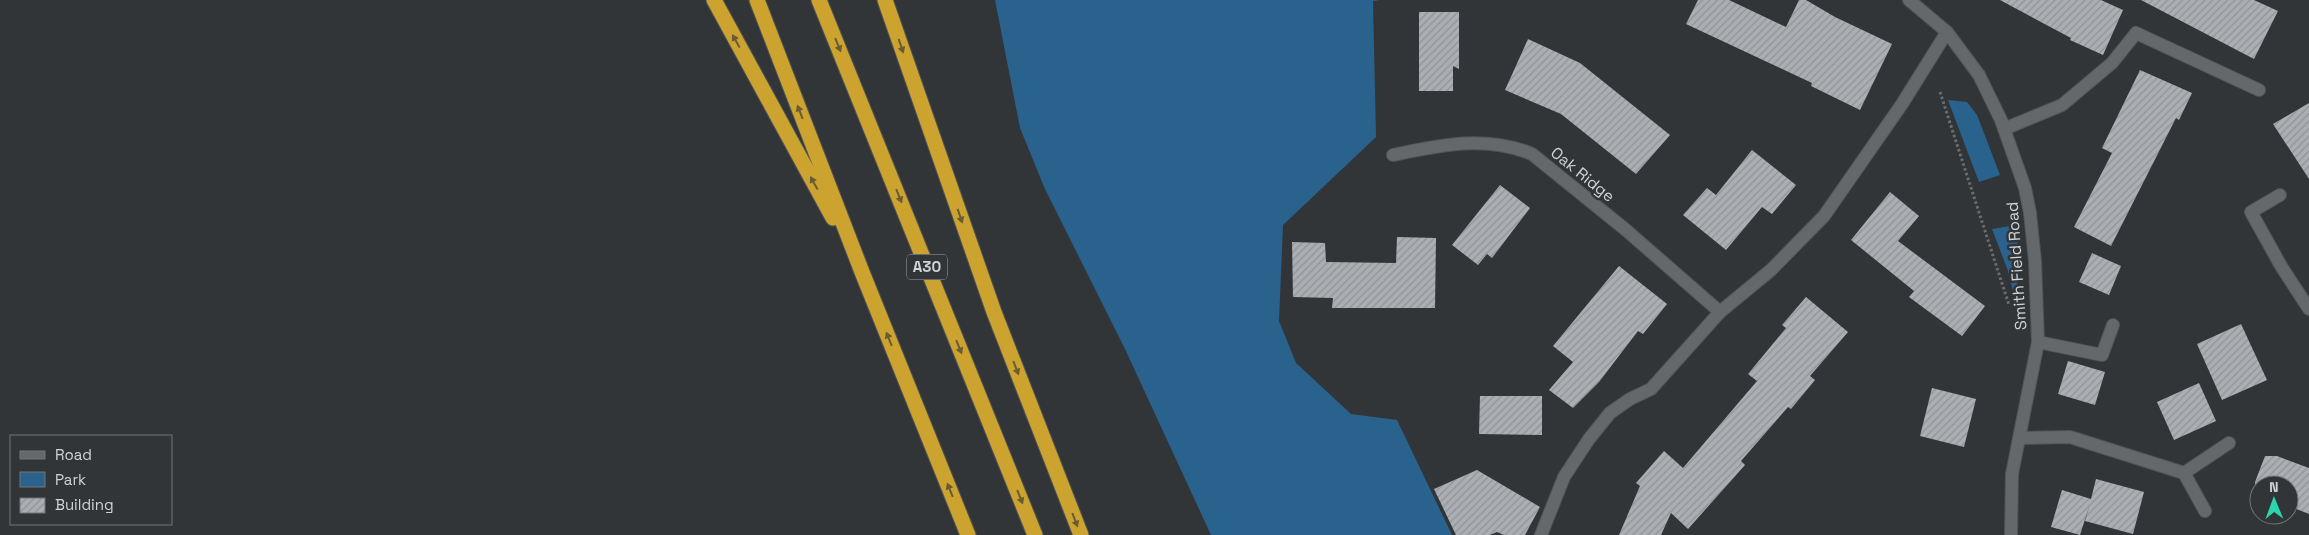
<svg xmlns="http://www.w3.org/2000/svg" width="2309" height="535" font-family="'Space Grotesk',sans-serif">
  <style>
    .green { fill: #2a628e }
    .building { fill: url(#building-hatch) }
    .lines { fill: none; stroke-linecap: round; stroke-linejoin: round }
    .lane-casing { stroke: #515456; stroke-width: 14 }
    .street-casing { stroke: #515456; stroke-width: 14 }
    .highway-casing { stroke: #515456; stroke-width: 17 }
    .path { stroke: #6b6d70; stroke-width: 3; stroke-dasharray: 2.5 2.5; stroke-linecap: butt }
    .lane { stroke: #64686b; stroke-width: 12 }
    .street { stroke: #64686b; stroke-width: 12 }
    .highway { stroke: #cca32f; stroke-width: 15 }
    .oneway { fill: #685c35 }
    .labels { text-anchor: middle; stroke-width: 5; stroke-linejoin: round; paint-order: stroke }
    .shield { fill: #323538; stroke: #a1a4a6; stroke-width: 1 }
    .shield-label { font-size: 15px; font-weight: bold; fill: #d1d3d5 }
    .street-label { font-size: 16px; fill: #d1d3d5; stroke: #323538 }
  </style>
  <defs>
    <pattern id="building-hatch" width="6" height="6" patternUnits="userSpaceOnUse" patternTransform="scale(1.25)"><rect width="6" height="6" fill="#abafb3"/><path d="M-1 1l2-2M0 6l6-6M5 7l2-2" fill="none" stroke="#909396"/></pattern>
  </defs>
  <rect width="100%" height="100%" fill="#323538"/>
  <!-- green -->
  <g class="green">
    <path d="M 995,0 L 1380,0 L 1373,1 L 1376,137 L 1283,225 L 1279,321 L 1296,363 L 1351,414 L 1397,420 L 1452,535 L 1211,535 L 1125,349 L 1045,189 L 1020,128 Z"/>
    <path d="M 1948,100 L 1967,102 L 1977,115 L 2000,175 L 1979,182 Z"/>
    <path d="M 2016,225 L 2019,263 L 2016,303 L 2008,271 L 1992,229 Z"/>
  </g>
  <!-- building -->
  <g class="building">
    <path d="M 1698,0 L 1729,0 L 1786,27 L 1799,0 L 1806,0 L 1835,17 L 1892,44 L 1860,110 L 1811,86 L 1812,83 L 1686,24 Z"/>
    <path d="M 2000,0 L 2101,0 L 2123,10 L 2103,55 L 2070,40 L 2071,38 Z"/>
    <path d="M 2141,0 L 2254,0 L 2278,11 L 2254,59 Z"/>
    <path d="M 1419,12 L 1459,12 L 1459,69 L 1453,66 L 1453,91 L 1419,91 Z"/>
    <path d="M 1528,39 L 1580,63 L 1670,135 L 1636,174 L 1561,114 L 1505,90 Z"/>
    <path d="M 2140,70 L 2192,93 L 2179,120 L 2176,118 L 2111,246 L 2074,227 L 2112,153 L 2102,148 Z"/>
    <path d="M 2309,103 L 2309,179 L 2273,124 Z"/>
    <path d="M 1752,150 L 1796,185 L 1772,214 L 1762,207 L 1726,250 L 1683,215 L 1707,188 L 1716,195 Z"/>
    <path d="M 1500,185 L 1530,208 L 1492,258 L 1487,254 L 1478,265 L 1452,245 Z"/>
    <path d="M 1890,192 L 1919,216 L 1898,241 L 1985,306 L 1962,336 L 1909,297 L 1914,291 L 1851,240 Z"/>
    <path d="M 1397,237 L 1436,238 L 1435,308 L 1332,308 L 1333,298 L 1293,297 L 1292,242 L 1325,243 L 1326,262 L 1396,263 Z"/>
    <path d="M 2092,253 L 2121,266 L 2109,295 L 2079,282 Z"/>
    <path d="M 1619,266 L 1667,304 L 1643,334 L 1638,331 L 1599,382 L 1573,408 L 1549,390 L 1573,362 L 1553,346 Z"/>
    <path d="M 1806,297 L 1848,332 L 1810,376 L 1815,380 L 1791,409 L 1788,407 L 1741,461 L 1745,465 L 1688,529 L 1671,513 L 1661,535 L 1619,535 L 1640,486 L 1636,483 L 1664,451 L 1683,468 L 1757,381 L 1748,374 L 1786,328 L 1782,325 Z"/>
    <path d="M 2241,324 L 2267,380 L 2222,400 L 2197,344 Z"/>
    <path d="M 2068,361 L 2105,372 L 2095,405 L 2058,394 Z"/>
    <path d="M 2199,383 L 2216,421 L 2174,440 L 2157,402 Z"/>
    <path d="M 1932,388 L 1976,399 L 1964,447 L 1920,436 Z"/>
    <path d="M 1480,396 L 1542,396 L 1542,435 L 1479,434 Z"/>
    <path d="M 2265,456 L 2277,456 L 2309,468 L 2309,514 L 2289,506 L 2289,485 L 2259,485 L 2259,495 L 2255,493 L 2255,482 Z"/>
    <path d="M 1477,470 L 1540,507 L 1525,535 L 1504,535 L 1497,532 L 1490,535 L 1456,535 L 1434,489 Z"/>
    <path d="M 2096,479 L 2144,492 L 2133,534 L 2085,521 L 2090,504 L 2080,535 L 2051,527 L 2062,490 L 2091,499 Z"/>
  </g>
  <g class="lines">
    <defs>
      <g id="lane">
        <path d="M 2004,129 L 2062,105 L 2112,63 L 2136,33 L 2259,90"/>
        <path d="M 2038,342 L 2102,355 L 2113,325"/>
      </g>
      <g id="street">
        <path d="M 1909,0 L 1947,32 L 1979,75 L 2001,120 L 2025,188 L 2030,213 L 2035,261 L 2038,342 L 2012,474 L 2011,535"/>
        <path d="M 1393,155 C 1440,145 1486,135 1532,154 L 1626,230 L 1720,312 L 1771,270 L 1824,216 L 1902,104 L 1947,32"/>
        <path d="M 2280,195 L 2251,212 L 2281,266 L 2309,309"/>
        <path d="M 2020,438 L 2070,437 L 2184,473 L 2229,443"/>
        <path d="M 2184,473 L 2205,511"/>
        <path d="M 1541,535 L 1564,477 L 1589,439 L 1610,413 L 1630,399 L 1651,389 L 1720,312"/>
      </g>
      <g id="highway">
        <path d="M 714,0 L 833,218"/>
        <path d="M 757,0 L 862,272 L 968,535"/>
        <path d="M 819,0 L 1035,535"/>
        <path d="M 885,0 L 994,312 L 1081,535"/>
      </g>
    </defs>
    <!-- lane casing -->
    <use href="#lane" class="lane-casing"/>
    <!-- street casing -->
    <use href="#street" class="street-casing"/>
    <!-- highway casing -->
    <use href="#highway" class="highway-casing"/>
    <!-- path -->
    <path class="path" d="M 1940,92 L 2009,305"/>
    <!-- lane -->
    <use href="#lane" class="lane"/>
    <!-- street -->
    <use href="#street" class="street"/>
    <!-- highway -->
    <use href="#highway" class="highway"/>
  </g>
  <!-- one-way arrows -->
  <defs><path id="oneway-solid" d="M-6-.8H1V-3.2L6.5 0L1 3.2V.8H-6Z" transform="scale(1.25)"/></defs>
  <g class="oneway">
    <use href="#oneway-solid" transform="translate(736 41) rotate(-119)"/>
    <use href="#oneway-solid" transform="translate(838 45) rotate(68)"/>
    <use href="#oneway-solid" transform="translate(901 46) rotate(71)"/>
    <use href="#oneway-solid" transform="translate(800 112) rotate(-111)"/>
    <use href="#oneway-solid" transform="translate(814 183) rotate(-119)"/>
    <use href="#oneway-solid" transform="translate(899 196) rotate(68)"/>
    <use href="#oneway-solid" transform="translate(960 216) rotate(71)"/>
    <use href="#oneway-solid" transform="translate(889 339) rotate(-112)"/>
    <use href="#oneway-solid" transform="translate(959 347) rotate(68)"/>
    <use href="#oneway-solid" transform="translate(1016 368) rotate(69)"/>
    <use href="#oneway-solid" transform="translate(950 490) rotate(-112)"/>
    <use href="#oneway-solid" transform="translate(1020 497) rotate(68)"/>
    <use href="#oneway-solid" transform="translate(1075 520) rotate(69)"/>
  </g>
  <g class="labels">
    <!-- shield labels -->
    <rect class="shield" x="907" y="254.5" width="40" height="25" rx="4"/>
    <g class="shield-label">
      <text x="927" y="272">A30</text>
    </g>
    <!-- street labels -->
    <g class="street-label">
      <text transform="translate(1583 174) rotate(39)" y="6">Oak Ridge</text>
      <text transform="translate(2016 266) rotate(-94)" y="6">Smith Field Road</text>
    </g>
  </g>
  <!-- legend -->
  <rect x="10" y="435" width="162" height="90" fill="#323538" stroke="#727477"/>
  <rect x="20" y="451" width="25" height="8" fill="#64686b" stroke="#727477"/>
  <text x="55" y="460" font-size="15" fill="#d1d3d5">Road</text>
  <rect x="20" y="472" width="25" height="15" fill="#2a628e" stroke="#727477"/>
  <text x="55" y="485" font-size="15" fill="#d1d3d5">Park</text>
  <rect x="20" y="498" width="25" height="15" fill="url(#building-hatch)" stroke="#727477"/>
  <text x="55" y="510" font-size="15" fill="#d1d3d5">Building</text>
  <!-- north arrow -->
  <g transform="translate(2274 500) rotate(359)"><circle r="24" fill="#323538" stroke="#727477"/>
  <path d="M0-4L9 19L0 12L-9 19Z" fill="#2cd5ab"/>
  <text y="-8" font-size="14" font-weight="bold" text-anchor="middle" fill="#d1d3d5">N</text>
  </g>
</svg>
